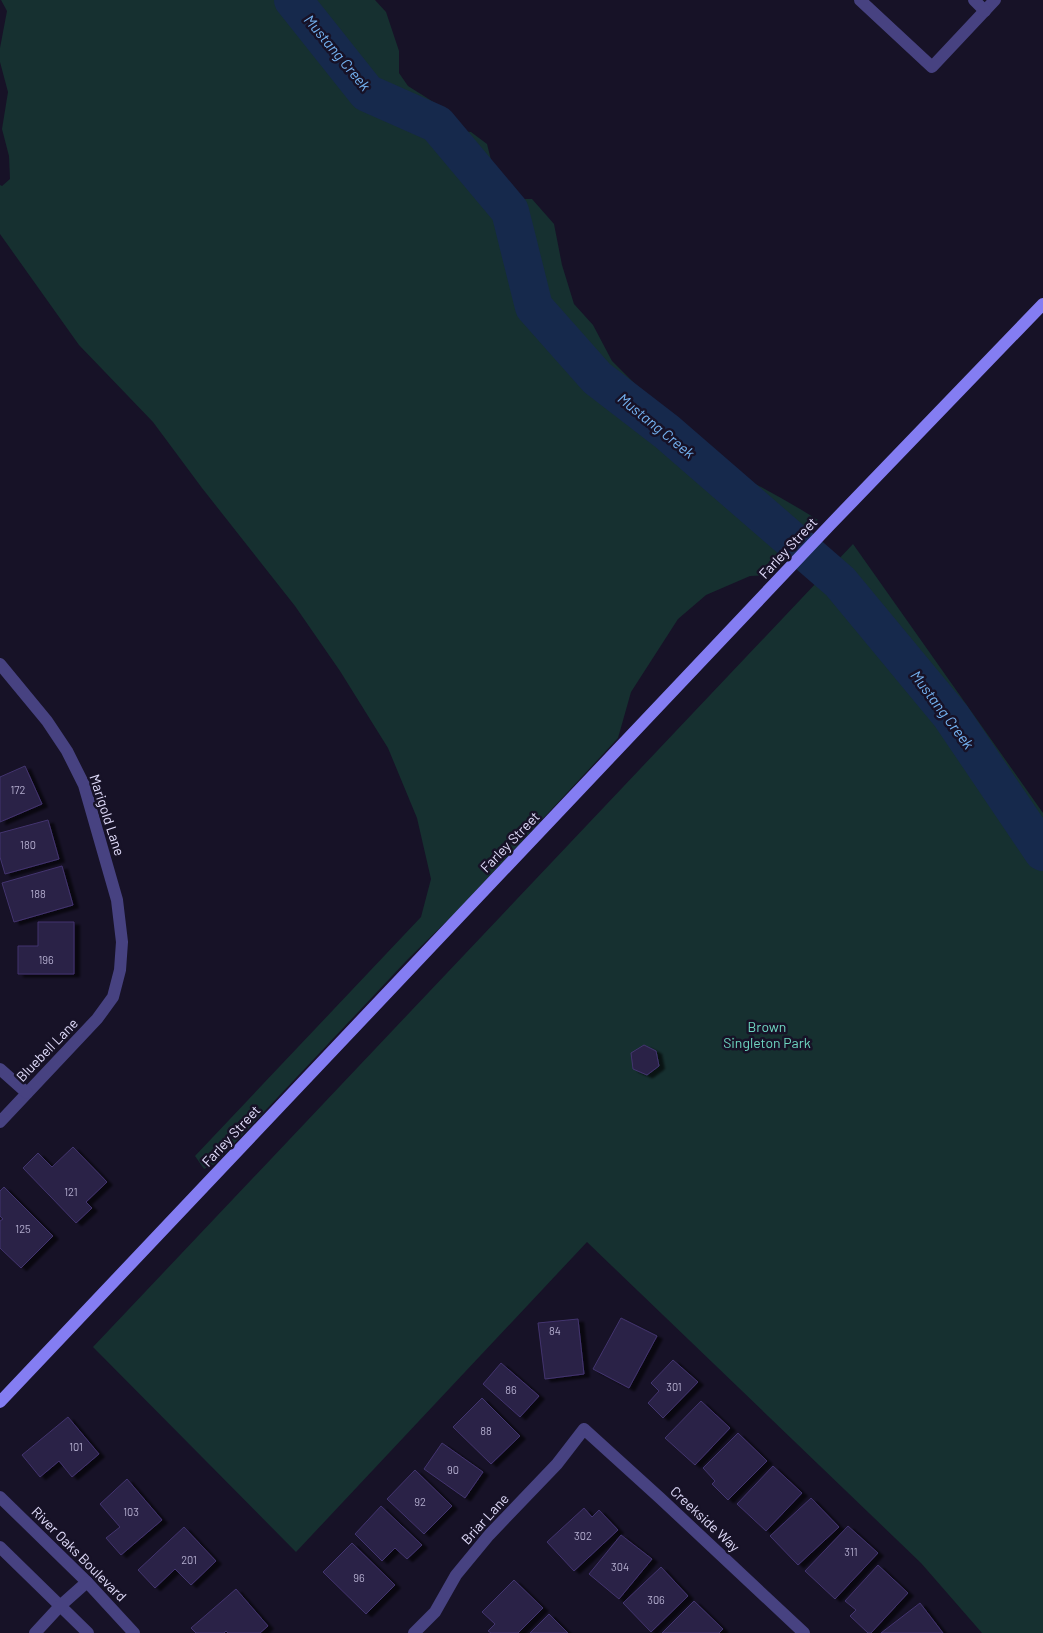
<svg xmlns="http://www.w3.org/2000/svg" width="1043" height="1633" font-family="Barlow,sans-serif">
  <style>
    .green { fill: #163030 }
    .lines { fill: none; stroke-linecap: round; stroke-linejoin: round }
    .river { stroke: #16294c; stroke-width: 38 }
    .building { fill: #2a2046; stroke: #43356f; filter: url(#shadow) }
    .lane { stroke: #474281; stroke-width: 12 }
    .street { stroke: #474281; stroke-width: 12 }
    .secondary { stroke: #847df2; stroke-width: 12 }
    .labels { text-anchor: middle; stroke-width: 5; stroke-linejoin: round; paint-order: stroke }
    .number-label { font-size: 11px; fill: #b3adce }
    .street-label { font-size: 14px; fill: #e1dcfb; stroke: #171227 }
    .park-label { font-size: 14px; fill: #6ed5c0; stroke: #171227 }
    .water-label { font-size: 15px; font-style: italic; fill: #74b2f1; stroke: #171227 }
  </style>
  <defs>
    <filter id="shadow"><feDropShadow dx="5.5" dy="3" stdDeviation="1" flood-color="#0009"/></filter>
  </defs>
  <rect width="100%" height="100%" fill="#171227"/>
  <!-- green -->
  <g class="green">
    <path d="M 1,0 L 375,0 L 386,12 L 399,51 L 399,73 L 408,86 L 435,103 L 451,130 L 471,132 L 487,144 L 492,164 L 480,186 L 494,199 L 532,199 L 554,224 L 562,265 L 574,304 L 593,325 L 612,361 L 650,399 L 668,442 C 721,466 769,489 818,520 L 789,545 L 769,575 L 750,576 L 706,595 L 678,619 L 631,692 L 618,738 L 457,911 L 408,959 L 215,1164 L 204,1169 L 195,1156 L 421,917 L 431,879 L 417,818 L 388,748 L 340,671 L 295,606 L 202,488 L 153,422 L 79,345 L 0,234 L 0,185 L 2,186 L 10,179 L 9,156 L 2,129 L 8,92 L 0,62 L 0,48 L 7,11 Z"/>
    <path d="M 853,544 L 1043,813 L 1043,1633 L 982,1633 L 921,1563 L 587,1242 L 296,1552 L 93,1347 Z"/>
  </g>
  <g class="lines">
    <!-- river -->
    <path class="river" d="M 293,0 L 367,93 L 437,124 L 510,211 L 534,307 L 597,378 L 667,432 L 840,582 L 951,716 L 1043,852"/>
  </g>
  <!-- building -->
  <g class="building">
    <path d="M 25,766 L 42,804 L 0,822 L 0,777 Z"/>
    <path d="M 48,820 L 59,859 L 5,874 L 0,857 L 0,833 Z"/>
    <path d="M 62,866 L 73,905 L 14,922 L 2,883 Z"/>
    <path d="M 38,922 L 74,922 L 74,974 L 18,974 L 18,946 L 38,946 Z"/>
    <path d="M 644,1045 L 656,1051 L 659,1066 L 647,1075 L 633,1069 L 631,1053 Z"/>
    <path d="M 73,1147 L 107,1182 L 86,1202 L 92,1208 L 76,1223 L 23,1168 L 38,1153 L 52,1167 Z"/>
    <path d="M 4,1187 L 53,1236 L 21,1268 L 0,1248 L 0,1221 L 3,1219 L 0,1216 L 0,1191 Z"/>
    <path d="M 621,1318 L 657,1336 L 629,1388 L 593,1369 Z"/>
    <path d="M 578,1319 L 584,1374 L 545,1379 L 538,1323 Z"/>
    <path d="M 673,1360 L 698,1382 L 663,1418 L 648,1403 L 659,1391 L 651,1383 Z"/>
    <path d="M 501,1363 L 539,1396 L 520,1417 L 483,1384 Z"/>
    <path d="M 482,1398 L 520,1436 L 491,1464 L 453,1427 Z"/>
    <path d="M 701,1401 L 730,1428 L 695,1465 L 665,1438 Z"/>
    <path d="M 68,1417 L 99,1454 L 72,1477 L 59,1461 L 40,1477 L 22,1455 Z"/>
    <path d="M 738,1433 L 767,1461 L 728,1500 L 712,1484 L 715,1481 L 703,1468 Z"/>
    <path d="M 442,1443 L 483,1472 L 465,1498 L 424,1469 Z"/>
    <path d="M 773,1466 L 802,1493 L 766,1531 L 737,1504 Z"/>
    <path d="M 415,1470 L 452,1506 L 424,1534 L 387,1499 Z"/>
    <path d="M 127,1479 L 162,1520 L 121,1555 L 106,1538 L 120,1527 L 100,1504 Z"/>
    <path d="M 811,1498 L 839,1527 L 798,1565 L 770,1536 Z"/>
    <path d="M 381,1506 L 422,1545 L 407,1559 L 395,1548 L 382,1561 L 355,1534 Z"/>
    <path d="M 584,1508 L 592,1517 L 599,1510 L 618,1530 L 574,1571 L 547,1542 Z"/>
    <path d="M 848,1526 L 878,1553 L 835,1599 L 805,1571 Z"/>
    <path d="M 184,1527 L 216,1561 L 191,1585 L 175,1569 L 155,1588 L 138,1570 Z"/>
    <path d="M 621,1535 L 652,1559 L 619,1599 L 589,1574 Z"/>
    <path d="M 352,1543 L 395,1585 L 366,1614 L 323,1572 Z"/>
    <path d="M 878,1565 L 908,1593 L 871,1633 L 868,1633 L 850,1616 L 856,1610 L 845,1601 Z"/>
    <path d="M 661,1567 L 688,1596 L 651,1632 L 623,1603 Z"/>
    <path d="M 514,1580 L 543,1608 L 518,1633 L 491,1633 L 488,1631 L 495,1624 L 482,1612 Z"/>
    <path d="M 236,1589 L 268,1626 L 260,1633 L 228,1633 L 226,1631 L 224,1633 L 196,1633 L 191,1628 Z"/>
    <path d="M 694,1601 L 723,1629 L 719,1633 L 662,1633 Z"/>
    <path d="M 920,1603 L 943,1633 L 881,1633 Z"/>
    <path d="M 549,1614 L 568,1633 L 530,1633 Z"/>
  </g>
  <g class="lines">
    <!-- lane -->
    <g class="lane">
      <path d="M 860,0 L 932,67 L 995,0"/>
      <path d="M 974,0 L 985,11"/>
    </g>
    <!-- street -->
    <g class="street">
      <path d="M 0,664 L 47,721 L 67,751 L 84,785 L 117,900 L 122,942 L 120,970 L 113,997 L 97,1019 L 0,1122"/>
      <path d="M 0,1069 L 27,1093"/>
      <path d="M 0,1497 L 87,1582 L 134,1633"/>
      <path d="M 0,1547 L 88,1633"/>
      <path d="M 35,1633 L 60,1606 L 87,1582"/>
      <path d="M 414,1633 L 435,1612 L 456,1575 L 489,1535 L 557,1464 L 584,1429 L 660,1498 L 804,1633"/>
    </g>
    <!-- secondary -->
    <path class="secondary" d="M 0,1402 L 830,525 L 1043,304"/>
  </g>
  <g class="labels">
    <!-- number labels -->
    <g class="number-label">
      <text x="18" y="794">172</text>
      <text x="28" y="849">180</text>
      <text x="38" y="898">188</text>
      <text x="46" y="964">196</text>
      <text x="71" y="1196">121</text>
      <text x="23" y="1233">125</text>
      <text x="555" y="1335">84</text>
      <text x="674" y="1391">301</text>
      <text x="511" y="1394">86</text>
      <text x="486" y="1435">88</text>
      <text x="76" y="1451">101</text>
      <text x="453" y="1474">90</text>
      <text x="420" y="1506">92</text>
      <text x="131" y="1516">103</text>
      <text x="583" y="1540">302</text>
      <text x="851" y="1556">311</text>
      <text x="189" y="1564">201</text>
      <text x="620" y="1571">304</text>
      <text x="359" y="1582">96</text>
      <text x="656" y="1604">306</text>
    </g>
    <!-- street labels -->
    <g class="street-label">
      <text transform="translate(788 548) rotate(-47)" y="5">Farley Street</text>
      <text transform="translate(107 815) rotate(72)" y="5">Marigold Lane</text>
      <text transform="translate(510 842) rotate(-46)" y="5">Farley Street</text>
      <text transform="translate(47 1050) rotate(-46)" y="5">Bluebell Lane</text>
      <text transform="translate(231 1136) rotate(-47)" y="5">Farley Street</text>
      <text transform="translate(485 1519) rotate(-48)" y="5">Briar Lane</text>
      <text transform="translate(705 1519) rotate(43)" y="5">Creekside Way</text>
      <text transform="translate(79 1554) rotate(45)" y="5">River Oaks Boulevard</text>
    </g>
    <!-- park labels -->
    <g class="park-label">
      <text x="767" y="1032">Brown<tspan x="767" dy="16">Singleton Park</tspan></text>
    </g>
    <!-- water labels -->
    <g class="water-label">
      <text transform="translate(337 53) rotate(50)" y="5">Mustang Creek</text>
      <text transform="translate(656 426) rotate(39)" y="5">Mustang Creek</text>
      <text transform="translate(942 710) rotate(53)" y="5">Mustang Creek</text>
    </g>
  </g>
</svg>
